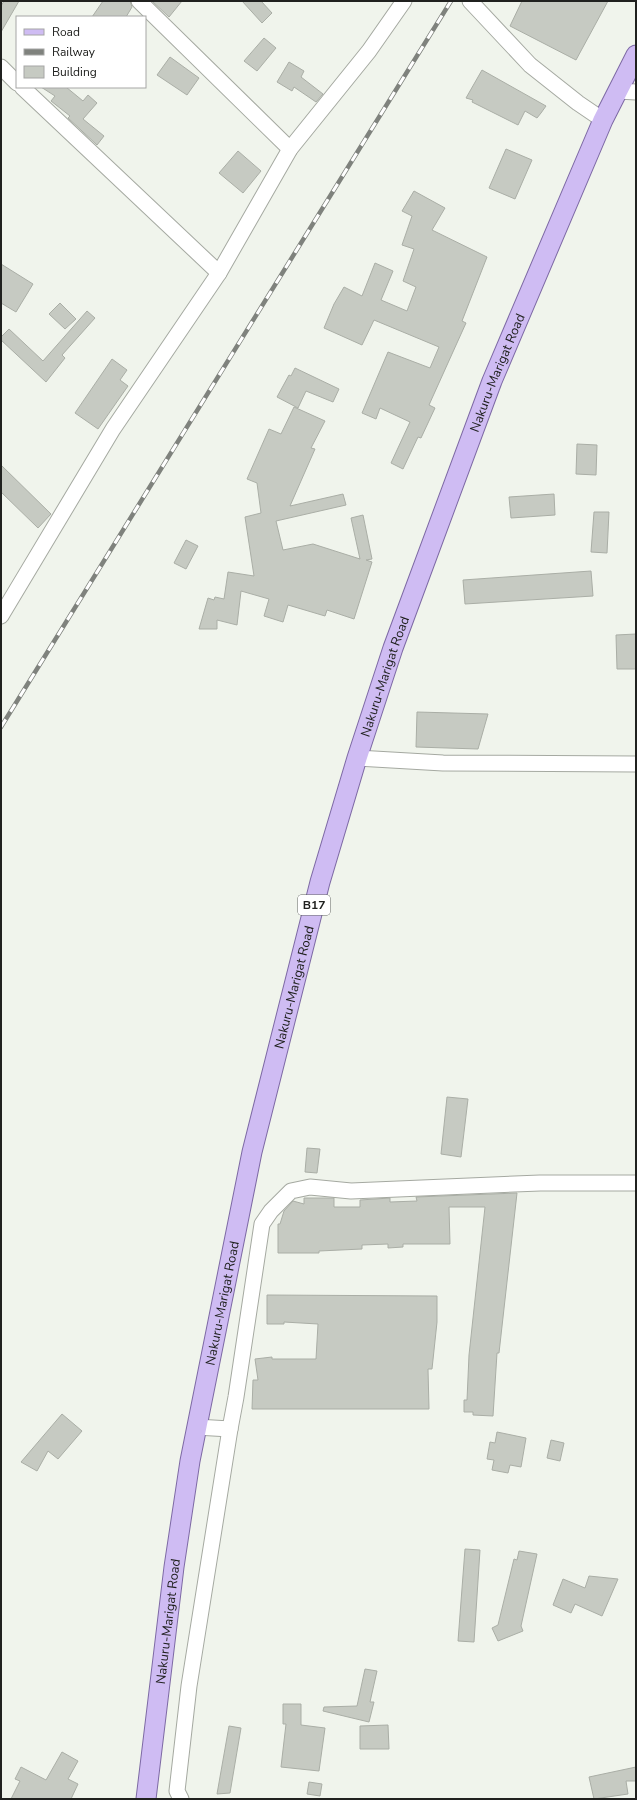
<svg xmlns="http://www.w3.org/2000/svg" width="637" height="1800" font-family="'Nunito Sans',sans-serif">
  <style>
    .building { fill: #c6cac2; stroke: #aaaea6 }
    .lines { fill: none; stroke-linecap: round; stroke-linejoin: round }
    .minor-casing { stroke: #a5a9a1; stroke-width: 17 }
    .major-casing { stroke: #7d69a4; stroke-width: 21 }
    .minor { stroke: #fff; stroke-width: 15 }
    .major { stroke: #cfbcf3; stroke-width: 19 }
    .rail-casing { stroke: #7f827d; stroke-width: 4.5 }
    .rail { stroke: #fff; stroke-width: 3; stroke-dasharray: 9; stroke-linecap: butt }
    .labels { text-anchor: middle; stroke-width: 4; stroke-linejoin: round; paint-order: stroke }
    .shield { fill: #fff; stroke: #636462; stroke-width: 1 }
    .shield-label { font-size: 12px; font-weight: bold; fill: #20211f }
    .street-label { font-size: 13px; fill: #20211f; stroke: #fff }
  </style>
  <rect width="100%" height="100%" fill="#f0f4ec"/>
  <!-- building -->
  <g class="building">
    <path d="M 4,1 L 19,1 L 1,32 L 1,6 Z"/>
    <path d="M 103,1 L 130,1 L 132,7 L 126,17 L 92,17 Z"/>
    <path d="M 152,1 L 182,1 L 169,17 Z"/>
    <path d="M 242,1 L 261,1 L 272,13 L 262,23 Z"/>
    <path d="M 522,1 L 608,1 L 576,60 L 510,26 Z"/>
    <path d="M 264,38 L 276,48 L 257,71 L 244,61 Z"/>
    <path d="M 170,57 L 199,78 L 187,95 L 157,75 Z"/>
    <path d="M 289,62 L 304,71 L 301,77 L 323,94 L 316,102 L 294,87 L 292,91 L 277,82 Z"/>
    <path d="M 482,70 L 546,106 L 541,113 L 537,118 L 525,111 L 518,125 L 472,102 L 473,100 L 466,98 Z"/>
    <path d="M 41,87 L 66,87 L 83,101 L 88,95 L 97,103 L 83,119 L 104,136 L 97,145 L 68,118 L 70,116 L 51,101 L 55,96 Z"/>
    <path d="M 506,149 L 532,160 L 515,199 L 489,188 Z"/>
    <path d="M 238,151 L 261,171 L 243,193 L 219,173 Z"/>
    <path d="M 414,191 L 445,208 L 432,230 L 487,257 L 462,321 L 466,323 L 429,405 L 435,408 L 421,438 L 418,437 L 403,469 L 391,463 L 410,422 L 380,408 L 376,419 L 362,413 L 388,352 L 430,368 L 439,347 L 374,320 L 362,345 L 324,328 L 334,304 L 344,287 L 362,296 L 375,263 L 393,271 L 381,300 L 407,311 L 416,287 L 403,281 L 414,249 L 402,245 L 412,216 L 402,211 Z"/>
    <path d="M 1,264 L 33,284 L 16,312 L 1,303 Z"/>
    <path d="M 60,303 L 76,319 L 65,329 L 49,314 Z"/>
    <path d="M 87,311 L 95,318 L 62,355 L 65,358 L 46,382 L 1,340 L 1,337 L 9,329 L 43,361 Z"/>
    <path d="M 112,359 L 127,370 L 120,380 L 128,386 L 98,429 L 75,413 Z"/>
    <path d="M 295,368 L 339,389 L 333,402 L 306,391 L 298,408 L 277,397 L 289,375 L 291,376 Z"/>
    <path d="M 294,407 L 325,421 L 311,448 L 315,449 L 290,506 L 343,494 L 346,505 L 276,521 L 283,550 L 313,544 L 360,559 L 351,518 L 363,515 L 372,559 L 366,560 L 372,562 L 354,619 L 327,610 L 325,616 L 288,605 L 283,622 L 264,616 L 269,599 L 241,591 L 237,625 L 217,620 L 217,629 L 199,629 L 208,598 L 214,600 L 215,597 L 224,599 L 228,572 L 254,576 L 245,517 L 261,513 L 257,483 L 247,479 L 269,429 L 281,434 Z"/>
    <path d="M 577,444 L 597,445 L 596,475 L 576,474 Z"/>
    <path d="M 1,465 L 51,514 L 38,528 L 1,492 Z"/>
    <path d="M 554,494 L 555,515 L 511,518 L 509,497 Z"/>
    <path d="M 594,512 L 609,512 L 607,553 L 591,552 Z"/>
    <path d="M 186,540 L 198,546 L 186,569 L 174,563 Z"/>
    <path d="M 591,571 L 593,596 L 465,604 L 463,580 Z"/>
    <path d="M 636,634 L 636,669 L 617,669 L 616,635 Z"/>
    <path d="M 417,712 L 488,714 L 478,749 L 416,747 Z"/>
    <path d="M 447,1097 L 468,1099 L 461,1157 L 441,1154 Z"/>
    <path d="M 307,1148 L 320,1149 L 317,1173 L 305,1172 Z"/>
    <path d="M 517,1193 L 499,1353 L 497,1353 L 493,1416 L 473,1415 L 473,1412 L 464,1412 L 464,1400 L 467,1400 L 469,1355 L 485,1207 L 449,1207 L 450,1244 L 403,1244 L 403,1247 L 388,1248 L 388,1244 L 362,1245 L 362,1249 L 319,1251 L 319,1253 L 278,1253 L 278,1224 L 280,1224 L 284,1211 L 293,1201 L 304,1204 L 304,1198 L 334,1198 L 334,1207 L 360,1207 L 360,1200 L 390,1198 L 390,1202 L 417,1201 L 416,1197 Z"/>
    <path d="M 267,1295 L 437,1296 L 437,1322 L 432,1369 L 428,1369 L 429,1409 L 252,1409 L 253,1380 L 258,1380 L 255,1359 L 272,1357 L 272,1359 L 316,1359 L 318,1324 L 284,1322 L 284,1324 L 267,1324 Z"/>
    <path d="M 62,1414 L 82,1431 L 58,1459 L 48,1451 L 37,1471 L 21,1462 Z"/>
    <path d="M 497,1432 L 526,1438 L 521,1467 L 510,1465 L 508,1473 L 492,1470 L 494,1460 L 487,1459 L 490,1442 L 495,1443 Z"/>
    <path d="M 551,1440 L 564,1443 L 560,1461 L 547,1458 Z"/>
    <path d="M 465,1549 L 480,1550 L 474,1642 L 458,1641 Z"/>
    <path d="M 519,1551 L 537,1554 L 521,1626 L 523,1631 L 498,1641 L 492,1628 L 498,1625 L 514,1559 L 517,1560 Z"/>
    <path d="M 589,1576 L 618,1579 L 602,1616 L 575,1604 L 571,1613 L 553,1605 L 563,1579 L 585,1588 Z"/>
    <path d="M 365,1669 L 377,1671 L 370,1702 L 374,1702 L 369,1722 L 323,1711 L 324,1707 L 357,1706 Z"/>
    <path d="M 283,1704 L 301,1704 L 301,1725 L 325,1728 L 319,1771 L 281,1767 L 286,1724 L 283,1724 Z"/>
    <path d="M 388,1725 L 389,1749 L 360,1749 L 360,1726 Z"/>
    <path d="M 229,1726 L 241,1728 L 230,1793 L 217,1794 Z"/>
    <path d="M 62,1752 L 78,1761 L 68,1779 L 78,1784 L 71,1799 L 11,1799 L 20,1781 L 15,1779 L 21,1767 L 46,1780 Z"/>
    <path d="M 636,1767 L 636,1781 L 626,1781 L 628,1794 L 594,1799 L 589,1777 Z"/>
    <path d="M 309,1782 L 322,1784 L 320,1796 L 307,1794 Z"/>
  </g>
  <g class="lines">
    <defs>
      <g id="minor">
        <path d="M 139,1 L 290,149"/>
        <path d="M 470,1 L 530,65 L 578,103 L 603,120"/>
        <path d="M 1,67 L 17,83"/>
        <path d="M 22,87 L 219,273"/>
        <path d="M 618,91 L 636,92"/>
        <path d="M 1,616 L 113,429 L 219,273 L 290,149 L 369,51 L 404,1"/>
        <path d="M 357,758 L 443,763 L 636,764"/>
        <path d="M 196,1427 L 230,1429 L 236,1397 L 262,1224 L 271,1211 L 291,1191 L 310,1187 L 351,1191 L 540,1183 L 636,1183"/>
        <path d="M 181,1799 L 177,1791 L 189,1686 L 230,1429"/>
      </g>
      <g id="major">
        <path id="s1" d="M 146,1799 L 174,1567 L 190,1461 L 252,1152 L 320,882 L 357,758 L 393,648 L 492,381 L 603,120 L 636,55"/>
      </g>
    </defs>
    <!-- minor casing -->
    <use href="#minor" class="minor-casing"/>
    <!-- major casing -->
    <use href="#major" class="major-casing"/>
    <!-- minor -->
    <use href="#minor" class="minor"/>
    <!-- major -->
    <use href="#major" class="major"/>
    <defs>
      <path id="rail" d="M 1,727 L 451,1"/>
    </defs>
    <!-- rail casing -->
    <use href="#rail" class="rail-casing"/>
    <!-- rail -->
    <use href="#rail" class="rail"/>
  </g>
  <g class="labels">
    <!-- shield labels -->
    <rect class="shield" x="298" y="895" width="32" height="20" rx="3"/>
    <g class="shield-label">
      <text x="314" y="909">B17</text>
    </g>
    <!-- street labels -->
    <g class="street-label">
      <text dy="5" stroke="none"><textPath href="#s1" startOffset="1474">Nakuru-Marigat Road</textPath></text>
      <text dy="5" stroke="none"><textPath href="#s1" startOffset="1150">Nakuru-Marigat Road</textPath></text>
      <text dy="5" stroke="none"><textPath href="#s1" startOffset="826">Nakuru-Marigat Road</textPath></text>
      <text dy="5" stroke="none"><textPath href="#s1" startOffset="502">Nakuru-Marigat Road</textPath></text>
      <text dy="5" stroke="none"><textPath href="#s1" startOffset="179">Nakuru-Marigat Road</textPath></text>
    </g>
  </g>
  <!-- border -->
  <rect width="637" height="1800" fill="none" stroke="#20211f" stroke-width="4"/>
  <!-- legend -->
  <rect x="16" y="16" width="130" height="72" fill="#ffffff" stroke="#a6a6a5"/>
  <rect x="24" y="29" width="20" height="6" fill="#cfbcf3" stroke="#a6a6a5"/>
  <text x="52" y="36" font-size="12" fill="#20211f">Road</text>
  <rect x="24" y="49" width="20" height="6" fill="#7f827d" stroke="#a6a6a5"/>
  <text x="52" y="56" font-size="12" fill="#20211f">Railway</text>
  <rect x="24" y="66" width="20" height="12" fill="#c6cac2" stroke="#a6a6a5"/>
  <text x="52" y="76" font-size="12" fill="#20211f">Building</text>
</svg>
